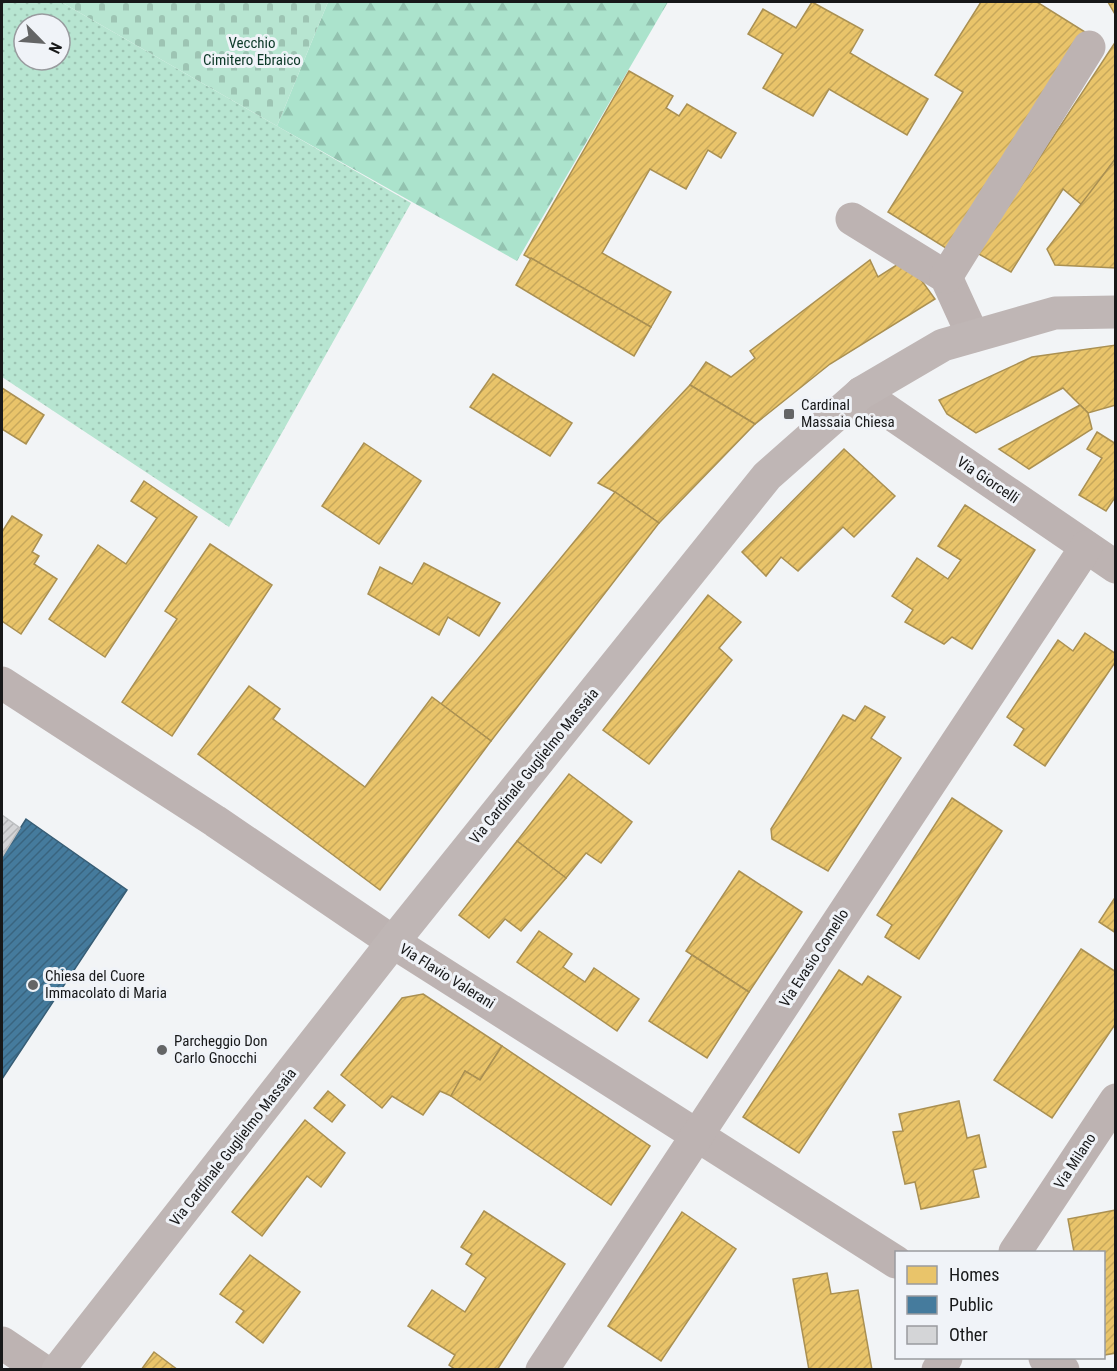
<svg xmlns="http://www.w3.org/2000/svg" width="1117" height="1371" font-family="'Roboto Condensed',sans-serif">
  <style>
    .grass { fill: url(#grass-dots); fill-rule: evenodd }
    .forest { fill: url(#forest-firs) }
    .cemetery { fill: url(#cemetery-stones) }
    .homes { fill: url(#homes-hatch); stroke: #aa9052; stroke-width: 1.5 }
    .public { fill: url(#public-hatch); stroke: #375d75; stroke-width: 1.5 }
    .building { fill: url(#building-hatch); stroke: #bcbec0; stroke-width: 1.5 }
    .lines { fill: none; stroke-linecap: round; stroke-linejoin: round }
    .minor { stroke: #bdb3b2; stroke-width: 33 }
    .major { stroke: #bfb6b5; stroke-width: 33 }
    .poi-dot { fill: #646566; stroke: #f0f3f8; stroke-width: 2 }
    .labels { text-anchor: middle; stroke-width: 6; stroke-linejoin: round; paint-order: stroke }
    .park-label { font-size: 15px; fill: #0c3928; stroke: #f0f3f8 }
    .poi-label { font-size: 15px; fill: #171819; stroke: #f0f3f8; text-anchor: start }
    .street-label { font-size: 15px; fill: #171819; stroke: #f0f3f8 }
  </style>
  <defs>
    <pattern id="grass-dots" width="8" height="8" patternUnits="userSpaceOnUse" patternTransform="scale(1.5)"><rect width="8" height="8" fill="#b7e5d1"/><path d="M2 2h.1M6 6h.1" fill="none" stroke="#9dc4b3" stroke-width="1.8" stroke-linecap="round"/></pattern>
    <pattern id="forest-firs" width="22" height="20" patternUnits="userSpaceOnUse" patternTransform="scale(1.5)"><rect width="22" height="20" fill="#abe3cc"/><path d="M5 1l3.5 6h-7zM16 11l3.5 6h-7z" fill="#92c2af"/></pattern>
    <pattern id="cemetery-stones" width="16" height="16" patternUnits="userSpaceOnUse" patternTransform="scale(1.5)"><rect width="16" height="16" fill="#b7e5d1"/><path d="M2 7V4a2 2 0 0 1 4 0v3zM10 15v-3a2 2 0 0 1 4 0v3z" fill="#9dc4b3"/></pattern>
    <pattern id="homes-hatch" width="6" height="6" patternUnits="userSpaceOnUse" patternTransform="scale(1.5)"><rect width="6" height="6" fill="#e9c46a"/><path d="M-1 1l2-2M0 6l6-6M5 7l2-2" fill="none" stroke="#c7a85b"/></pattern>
    <pattern id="public-hatch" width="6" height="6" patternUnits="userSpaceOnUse" patternTransform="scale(1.5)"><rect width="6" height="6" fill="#457b9d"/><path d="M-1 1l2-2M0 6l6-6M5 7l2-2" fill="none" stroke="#39647f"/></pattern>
    <pattern id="building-hatch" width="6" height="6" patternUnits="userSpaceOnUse" patternTransform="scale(1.5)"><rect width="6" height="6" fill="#d4d5d7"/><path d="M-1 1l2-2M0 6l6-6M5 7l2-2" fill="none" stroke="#b5b6b8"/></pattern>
  </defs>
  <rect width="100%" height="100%" fill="#f2f4f6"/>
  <!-- grass -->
  <path class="grass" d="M 2,2 L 61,2 L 411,203 L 229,527 L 2,377 ZM 24,24 L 60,24 L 60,60 L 24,60 Z"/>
  <!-- forest -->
  <path class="forest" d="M 328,2 L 668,2 L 517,261 L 277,126 Z"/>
  <!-- cemetery -->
  <path class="cemetery" d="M 61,2 L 328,2 L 277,126 Z"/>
  <!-- homes -->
  <g class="homes">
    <path d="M 812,2 L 863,30 L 850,53 L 928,99 L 907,135 L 829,89 L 813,116 L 763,88 L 783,54 L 748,34 L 763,9 L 796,28 Z"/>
    <path d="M 981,2 L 1037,2 L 1085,32 L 949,250 L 888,212 L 963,92 L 935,75 Z"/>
    <path d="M 1108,2 L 1116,2 L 1116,16 Z"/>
    <path d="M 1116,41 L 1116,158 L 1082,205 L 1063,189 L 1011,272 L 977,253 Z"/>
    <path d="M 629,71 L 673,96 L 666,108 L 679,116 L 687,104 L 736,133 L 721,158 L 708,150 L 686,189 L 650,169 L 602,253 L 671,292 L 651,327 L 524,255 Z"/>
    <path d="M 1116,158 L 1116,268 L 1055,265 L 1047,249 Z"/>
    <path d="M 531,258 L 651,327 L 634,356 L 516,285 Z"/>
    <path d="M 906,259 L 935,299 L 830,364 L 755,424 L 690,385 L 706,362 L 731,377 L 755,358 L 750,351 L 870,260 L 878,277 Z"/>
    <path d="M 1116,345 L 1116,405 L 1088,413 L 1063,388 L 976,433 L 947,414 L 939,400 L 1032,357 Z"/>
    <path d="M 493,374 L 572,423 L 550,456 L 470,407 Z"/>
    <path d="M 690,385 L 755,424 L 659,523 L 615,492 L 598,483 Z"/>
    <path d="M 2,388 L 44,415 L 26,444 L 2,429 Z"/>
    <path d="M 1080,405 L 1088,413 L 1092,429 L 1029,469 L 999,449 Z"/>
    <path d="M 1097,432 L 1116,444 L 1116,496 L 1106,511 L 1079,495 L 1102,458 L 1087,449 Z"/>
    <path d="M 364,443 L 421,481 L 379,544 L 322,506 Z"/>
    <path d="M 844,449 L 895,496 L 854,537 L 843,527 L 798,571 L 781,557 L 766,576 L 742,552 Z"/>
    <path d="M 144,481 L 197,517 L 105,657 L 49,619 L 98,545 L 126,564 L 157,518 L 131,501 Z"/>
    <path d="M 615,492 L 659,523 L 491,741 L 441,704 Z"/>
    <path d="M 965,505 L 1035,550 L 972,649 L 952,637 L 944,644 L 905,622 L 913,610 L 892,596 L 917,558 L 948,579 L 961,560 L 938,546 Z"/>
    <path d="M 12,516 L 42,535 L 32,552 L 39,556 L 34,564 L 57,579 L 21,634 L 2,621 L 2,532 Z"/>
    <path d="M 210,544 L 272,585 L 172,736 L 122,702 L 177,619 L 165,611 Z"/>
    <path d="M 424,563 L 500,603 L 479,636 L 448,617 L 439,635 L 368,594 L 380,567 L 412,584 Z"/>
    <path d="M 708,595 L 741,622 L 719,648 L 732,660 L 649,764 L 603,730 Z"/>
    <path d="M 1085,633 L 1116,654 L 1116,661 L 1045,766 L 1014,745 L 1024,729 L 1007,717 L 1058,640 L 1073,651 Z"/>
    <path d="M 249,686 L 280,709 L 273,719 L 365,787 L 432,697 L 491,741 L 380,890 L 198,754 Z"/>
    <path d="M 865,706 L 885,717 L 871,738 L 901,758 L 828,871 L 772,839 L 771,829 L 843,715 L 855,721 Z"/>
    <path d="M 569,774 L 632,822 L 601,863 L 586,853 L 566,878 L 517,841 Z"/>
    <path d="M 952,798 L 1002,831 L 919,959 L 885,937 L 892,925 L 877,915 Z"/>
    <path d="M 517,841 L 566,878 L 521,931 L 505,919 L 489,938 L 459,915 Z"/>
    <path d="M 739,871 L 802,912 L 749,992 L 686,951 Z"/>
    <path d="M 1116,896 L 1116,933 L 1099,922 Z"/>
    <path d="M 539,931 L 572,954 L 563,967 L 585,982 L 594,968 L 639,999 L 617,1031 L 517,962 Z"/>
    <path d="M 1081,949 L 1116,972 L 1116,1023 L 1052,1118 L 994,1080 Z"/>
    <path d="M 692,955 L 749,992 L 707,1058 L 649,1021 Z"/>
    <path d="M 839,970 L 862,985 L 868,976 L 901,997 L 799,1153 L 743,1117 Z"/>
    <path d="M 423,994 L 502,1046 L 480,1080 L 465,1071 L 451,1096 L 440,1091 L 423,1115 L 392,1096 L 382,1108 L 341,1075 L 402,998 Z"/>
    <path d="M 502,1046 L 650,1146 L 611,1205 L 451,1096 L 465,1071 L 480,1080 Z"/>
    <path d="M 328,1091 L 345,1105 L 332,1122 L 314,1108 Z"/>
    <path d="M 959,1101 L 967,1138 L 979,1135 L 986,1167 L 973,1170 L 979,1197 L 921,1209 L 915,1182 L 905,1184 L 893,1132 L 903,1131 L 899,1114 Z"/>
    <path d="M 305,1120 L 345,1153 L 321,1187 L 307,1176 L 262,1236 L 232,1212 Z"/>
    <path d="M 1116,1210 L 1116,1353 L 1104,1355 L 1104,1252 L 1074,1252 L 1068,1219 Z"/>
    <path d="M 484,1211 L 565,1264 L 497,1370 L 456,1370 L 449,1365 L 455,1355 L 408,1326 L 432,1290 L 465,1312 L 486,1278 L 466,1264 L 472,1254 L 461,1247 Z"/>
    <path d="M 682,1212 L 736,1249 L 661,1361 L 608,1326 Z"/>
    <path d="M 250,1255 L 300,1292 L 263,1343 L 236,1322 L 244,1311 L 220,1294 Z"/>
    <path d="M 827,1273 L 831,1294 L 858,1290 L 872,1370 L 809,1370 L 793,1279 Z"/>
    <path d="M 154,1352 L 178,1370 L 141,1370 Z"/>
  </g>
  <!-- public -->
  <path class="public" d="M 26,819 L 127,890 L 2,1079 L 2,857 Z"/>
  <!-- building -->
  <path class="building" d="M 2,815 L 20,828 L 2,857 Z"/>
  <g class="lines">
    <!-- minor -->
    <g class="minor">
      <path d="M 852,219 L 946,277 L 973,336"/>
      <path d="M 946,277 L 1089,47"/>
      <path d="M 861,393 L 1116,567"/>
      <path d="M 2,683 L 215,821 L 393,942 L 896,1262"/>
      <path d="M 1015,1252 L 1116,1100"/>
      <path d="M 2,1343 L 42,1370"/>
      <path d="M 1045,1358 L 1063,1370"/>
      <path d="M 542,1370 L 1086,547"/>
      <path d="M 938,1370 L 946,1358"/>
    </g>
    <!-- major -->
    <path class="major" d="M 58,1370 L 393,942 L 767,476 L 861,393 L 943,345 L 1055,313 L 1116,312"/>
  </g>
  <!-- markers -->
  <g class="poi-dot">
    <rect x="783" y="408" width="12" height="12" rx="3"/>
    <circle cx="33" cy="985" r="6"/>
    <circle cx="162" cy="1050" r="6"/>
  </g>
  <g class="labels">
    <!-- park labels -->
    <g class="park-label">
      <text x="252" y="48">Vecchio<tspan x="252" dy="17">Cimitero Ebraico</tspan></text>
    </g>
    <!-- poi labels -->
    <g class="poi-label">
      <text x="801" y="410">Cardinal<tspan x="801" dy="17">Massaia Chiesa</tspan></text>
      <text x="45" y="981">Chiesa del Cuore<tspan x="45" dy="17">Immacolato di Maria</tspan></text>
      <text x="174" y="1046">Parcheggio Don<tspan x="174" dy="17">Carlo Gnocchi</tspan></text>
    </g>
    <!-- street labels -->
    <g class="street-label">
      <text transform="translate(988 480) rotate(34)" y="5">Via Giorcelli</text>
      <text transform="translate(534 766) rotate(-51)" y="5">Via Cardinale Guglielmo Massaia</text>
      <text transform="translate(814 958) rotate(-57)" y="5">Via Evasio Comello</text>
      <text transform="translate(447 976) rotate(32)" y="5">Via Flavio Valerani</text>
      <text transform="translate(233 1147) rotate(-52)" y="5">Via Cardinale Guglielmo Massaia</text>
      <text transform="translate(1075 1161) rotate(-57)" y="5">Via Milano</text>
    </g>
  </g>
  <!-- border -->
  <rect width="1117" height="1371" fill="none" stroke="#171819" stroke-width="6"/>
  <!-- legend -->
  <rect x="895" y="1251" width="210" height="108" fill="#f0f3f8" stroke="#999b9f" stroke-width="1.5"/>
  <rect x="907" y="1266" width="30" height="18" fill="#e9c46a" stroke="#999b9f" stroke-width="1.5"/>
  <text x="949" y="1281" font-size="18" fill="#171819">Homes</text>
  <rect x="907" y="1296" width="30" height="18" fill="#457b9d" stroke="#999b9f" stroke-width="1.5"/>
  <text x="949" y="1311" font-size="18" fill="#171819">Public</text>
  <rect x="907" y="1326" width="30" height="18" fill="#d4d5d7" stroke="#999b9f" stroke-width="1.5"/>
  <text x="949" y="1341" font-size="18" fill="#171819">Other</text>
  <!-- north arrow -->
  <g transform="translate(42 42) rotate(115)"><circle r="28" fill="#f0f3f8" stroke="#999b9f" stroke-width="1.5"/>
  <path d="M0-4.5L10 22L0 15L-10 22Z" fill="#646566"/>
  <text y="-9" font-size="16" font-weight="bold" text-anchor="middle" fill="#171819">N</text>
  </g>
</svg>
